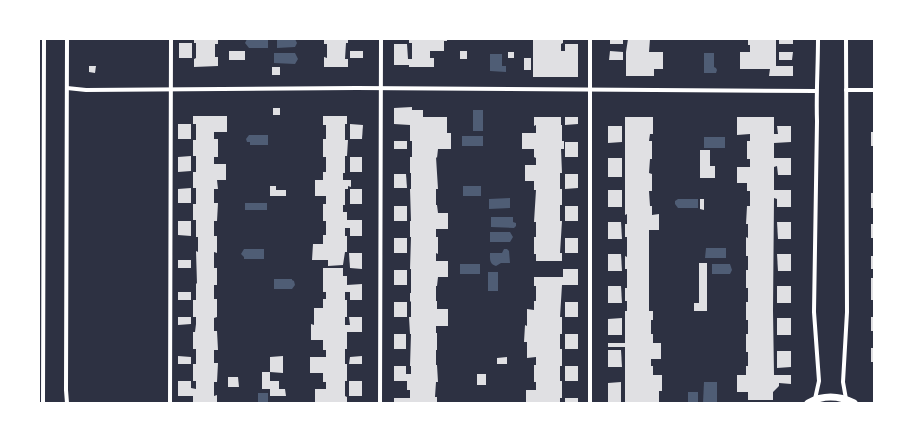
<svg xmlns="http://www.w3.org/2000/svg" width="913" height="442" font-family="Arial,sans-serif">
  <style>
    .water { fill: #4f5d75 }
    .building { fill: #e0e0e3 }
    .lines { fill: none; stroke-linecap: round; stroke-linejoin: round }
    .minor { stroke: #fff; stroke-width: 4 }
    .tertiary { stroke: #fff; stroke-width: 7 }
  </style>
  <rect width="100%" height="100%" fill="#2d3142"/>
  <!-- water -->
  <g class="water">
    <path d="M 247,39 L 268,39 L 268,48 L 249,48 L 245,43 Z"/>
    <path d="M 277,39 L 295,39 L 297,43 L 295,47 L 277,48 Z"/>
    <path d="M 274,53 L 295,53 L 298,59 L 295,64 L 274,63 Z"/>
    <path d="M 704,53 L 714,53 L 714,67 L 716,68 L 717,70 L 716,73 L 704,73 Z"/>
    <path d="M 490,54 L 502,54 L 502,66 L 506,66 L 506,72 L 490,71 Z"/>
    <rect x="473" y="110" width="10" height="21"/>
    <path d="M 249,135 L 268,135 L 268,145 L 250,145 L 250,142 L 247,142 L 246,139 Z"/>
    <rect x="462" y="136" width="21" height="10"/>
    <rect x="704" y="137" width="21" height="11"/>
    <rect x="463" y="186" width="18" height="10"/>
    <path d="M 510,198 L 510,208 L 489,209 L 489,199 Z"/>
    <path d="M 678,199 L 698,199 L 698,208 L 678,208 L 675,204 L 675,201 Z"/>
    <rect x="245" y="203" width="22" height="7"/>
    <path d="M 491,217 L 513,217 L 513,222 L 516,223 L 516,226 L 514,228 L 491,227 Z"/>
    <path d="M 490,232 L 510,232 L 513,237 L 510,242 L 490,242 Z"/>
    <path d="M 706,248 L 726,248 L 726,258 L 705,258 Z"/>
    <path d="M 244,249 L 264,249 L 264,259 L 244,259 L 244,257 L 241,254 Z"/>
    <path d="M 504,249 L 507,249 L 509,251 L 510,263 L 501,263 L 496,266 C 489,264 490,259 490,253 L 502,253 Z"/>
    <rect x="460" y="264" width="20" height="10"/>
    <path d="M 712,264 L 730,264 L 732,270 L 730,274 L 712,274 Z"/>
    <rect x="488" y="272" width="10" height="19"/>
    <path d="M 274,279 L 292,279 L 292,280 L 294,281 L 295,285 L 292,289 L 274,289 Z"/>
    <path d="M 704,382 L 717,382 L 717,403 L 703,403 Z"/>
    <rect x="688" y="392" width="10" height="11"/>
    <rect x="258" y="393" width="10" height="10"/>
  </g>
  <!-- building -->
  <g class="building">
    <path d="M 194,39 L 218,39 L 218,44 L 215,44 L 215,57 L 218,57 L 218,66 L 194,67 L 194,59 L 196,58 L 196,43 L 194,43 Z"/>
    <path d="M 324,39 L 348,39 L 348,43 L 346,43 L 345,59 L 348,59 L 348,67 L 324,67 L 324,57 L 327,58 L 327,44 L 324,44 Z"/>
    <path d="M 409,39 L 447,39 L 447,41 L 444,41 L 444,51 L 430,51 L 430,58 L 434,58 L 434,67 L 409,67 L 409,65 L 394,65 L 394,44 L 407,44 L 408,59 L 412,59 L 412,43 L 409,43 Z"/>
    <path d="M 533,39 L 563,39 L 563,43 L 561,44 L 561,51 L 565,51 L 565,44 L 578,44 L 578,77 L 533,77 Z"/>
    <rect x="610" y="39" width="13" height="5"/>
    <path d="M 628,39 L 650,39 L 649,52 L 663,52 L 663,69 L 654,69 L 654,76 L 626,76 L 626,52 Z"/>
    <path d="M 748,39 L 776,39 L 776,66 L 793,66 L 793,76 L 769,76 L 770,69 L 740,69 L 740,52 L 750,52 L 750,45 L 748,45 Z"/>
    <rect x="779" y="39" width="14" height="5"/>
    <rect x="179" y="43" width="13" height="15"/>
    <rect x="229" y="51" width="16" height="9"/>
    <rect x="350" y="51" width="13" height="7"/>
    <rect x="460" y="51" width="7" height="8"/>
    <path d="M 610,51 L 623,52 L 623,60 L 609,60 Z"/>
    <rect x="508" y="52" width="6" height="6"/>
    <path d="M 779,52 L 793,52 L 792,60 L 779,60 Z"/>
    <rect x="524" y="58" width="7" height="12"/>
    <path d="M 89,66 L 96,66 L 95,73 L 89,72 Z"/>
    <rect x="272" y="67" width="8" height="8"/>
    <path d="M 412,107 L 412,110 L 423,110 L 423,117 L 447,117 L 447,133 L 451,133 L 451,149 L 438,149 L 437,158 L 436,157 L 438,189 L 436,189 L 436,205 L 437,205 L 438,213 L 448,213 L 448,229 L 436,229 L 436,237 L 438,237 L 438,254 L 436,253 L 436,261 L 448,261 L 448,277 L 438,277 L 437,286 L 436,286 L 436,301 L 437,301 L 437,309 L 448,309 L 448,326 L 436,326 L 436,333 L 437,333 L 437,350 L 436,350 L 436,365 L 437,365 L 438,382 L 436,382 L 435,397 L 437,397 L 437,403 L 394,403 L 394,398 L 410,398 L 410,390 L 407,390 L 407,381 L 394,381 L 394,366 L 406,366 L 406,374 L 411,374 L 411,366 L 410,366 L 411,334 L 410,334 L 409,317 L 411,317 L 411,302 L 410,301 L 410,293 L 411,293 L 411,269 L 410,269 L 411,237 L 410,237 L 410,221 L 411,221 L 410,189 L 411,189 L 411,173 L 410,173 L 410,157 L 412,157 L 412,141 L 410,141 L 410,125 L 394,124 L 394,108 Z"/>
    <rect x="273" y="108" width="7" height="7"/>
    <path d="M 193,116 L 227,116 L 227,132 L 214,132 L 214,139 L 218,139 L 218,157 L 214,157 L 214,164 L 226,164 L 226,180 L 217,180 L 218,189 L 214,189 L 214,203 L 218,203 L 217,221 L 214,221 L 214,236 L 217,236 L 217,253 L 214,252 L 214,268 L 217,268 L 217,285 L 214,285 L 214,299 L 217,299 L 217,317 L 214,318 L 214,331 L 217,331 L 218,350 L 214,350 L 214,363 L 218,363 L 217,382 L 214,382 L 214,396 L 217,395 L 217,403 L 193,403 L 193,396 L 178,396 L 178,381 L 191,381 L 191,388 L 196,389 L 196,381 L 193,381 L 193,364 L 196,364 L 196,349 L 193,349 L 193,332 L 195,332 L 196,324 L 196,317 L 193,317 L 193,300 L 196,300 L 196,283 L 197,284 L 196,251 L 198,252 L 198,237 L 196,237 L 196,220 L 193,220 L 193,204 L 196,204 L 196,188 L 193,188 L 193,172 L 196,172 L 196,156 L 193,156 L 193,140 L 196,140 L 196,124 L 193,124 Z"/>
    <path d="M 323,116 L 347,116 L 347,124 L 345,124 L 345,140 L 348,140 L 347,156 L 345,156 L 345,173 L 343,173 L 343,180 L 351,180 L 351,187 L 348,186 L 348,189 L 345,189 L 345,205 L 343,205 L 343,212 L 347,212 L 347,220 L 362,220 L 362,236 L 350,236 L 350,228 L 345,228 L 345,236 L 347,236 L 347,252 L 345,252 L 343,265 L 328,266 L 328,260 L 312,260 L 313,244 L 323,244 L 323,235 L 326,235 L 326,221 L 323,221 L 323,204 L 326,204 L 326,196 L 315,196 L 315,180 L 323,180 L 323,172 L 326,172 L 326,157 L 323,157 L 323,139 L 326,139 L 326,125 L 323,125 Z"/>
    <path d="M 534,117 L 561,117 L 561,125 L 562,125 L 562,141 L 564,141 L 564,149 L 561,149 L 562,173 L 560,173 L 560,189 L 562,189 L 562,205 L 560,205 L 560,221 L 562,221 L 560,253 L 562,253 L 562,261 L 536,261 L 536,254 L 534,254 L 534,237 L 536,237 L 536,222 L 534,222 L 536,190 L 534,190 L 534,181 L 525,181 L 525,165 L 536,165 L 536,158 L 534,157 L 534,149 L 522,149 L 522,133 L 536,133 L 536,125 L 534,126 Z"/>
    <path d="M 565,117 L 578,117 L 578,124 L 565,125 Z"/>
    <path d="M 625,117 L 653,117 L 653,134 L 650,134 L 649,141 L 652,141 L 652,159 L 650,159 L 649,173 L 652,174 L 652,191 L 649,191 L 650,206 L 652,206 L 652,215 L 659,214 L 659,230 L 649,230 L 649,311 L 653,311 L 653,320 L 651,320 L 651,334 L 653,334 L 653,343 L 661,343 L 661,359 L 651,359 L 651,366 L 653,366 L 653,375 L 662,375 L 662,391 L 659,391 L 659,403 L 625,403 L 625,347 L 608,347 L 608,343 L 625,343 L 625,311 L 627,311 L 627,301 L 625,301 L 625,288 L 627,288 L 627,269 L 625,269 L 625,256 L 627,257 L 627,237 L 625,237 L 625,224 L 627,224 L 627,214 L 625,215 Z"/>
    <path d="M 737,117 L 774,117 L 774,134 L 778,134 L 777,126 L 791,126 L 791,142 L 774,143 L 774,158 L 791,158 L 791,175 L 778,175 L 777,166 L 774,167 L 774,190 L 791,190 L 791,207 L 777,207 L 777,199 L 774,198 L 773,311 L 774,375 L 791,375 L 791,384 L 779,383 L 779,386 L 773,392 L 773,400 L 748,400 L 748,392 L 737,392 L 737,375 L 746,375 L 746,366 L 748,366 L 748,352 L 746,352 L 746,334 L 748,334 L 748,320 L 746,320 L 746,302 L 748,302 L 748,288 L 746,288 L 746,270 L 748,270 L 748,256 L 746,256 L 746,237 L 748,238 L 748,224 L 746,224 L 747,206 L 750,206 L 750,191 L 747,191 L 747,183 L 737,183 L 737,167 L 750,167 L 750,159 L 747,159 L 747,141 L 750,141 L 750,134 L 737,135 Z"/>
    <rect x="178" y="124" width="13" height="15"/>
    <path d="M 350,124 L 363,125 L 362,139 L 350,139 Z"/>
    <path d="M 608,126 L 622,126 L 622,142 L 608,143 Z"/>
    <rect x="871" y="132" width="3" height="14"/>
    <rect x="394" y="141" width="13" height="8"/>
    <rect x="565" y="142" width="13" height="15"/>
    <path d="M 700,150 L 710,150 L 710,166 L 715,166 L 715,178 L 700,178 Z"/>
    <path d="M 191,156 L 191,171 L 178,172 L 178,157 Z"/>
    <rect x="350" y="157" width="12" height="15"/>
    <rect x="608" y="158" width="14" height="19"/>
    <path d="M 394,174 L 406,174 L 407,188 L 394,188 Z"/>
    <path d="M 565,174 L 578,174 L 578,188 L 565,189 Z"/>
    <path d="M 270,186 L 276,186 L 276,190 L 286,190 L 286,196 L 270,196 Z"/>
    <path d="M 191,188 L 191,203 L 178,203 L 178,189 Z"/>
    <rect x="350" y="189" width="12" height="15"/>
    <rect x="608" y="190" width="14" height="17"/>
    <rect x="871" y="193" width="3" height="15"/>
    <path d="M 700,199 L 704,199 L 704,210 L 700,209 Z"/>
    <rect x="394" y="206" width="13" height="15"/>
    <rect x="565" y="206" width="13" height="15"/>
    <path d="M 178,221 L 191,221 L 191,236 L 178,235 Z"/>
    <path d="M 608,222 L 621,222 L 622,239 L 608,239 Z"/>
    <path d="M 777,222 L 791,222 L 791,239 L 778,239 Z"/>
    <rect x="871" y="224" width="3" height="14"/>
    <rect x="394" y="238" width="13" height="15"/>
    <rect x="565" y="238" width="13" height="15"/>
    <path d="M 349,253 L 362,253 L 362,269 L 350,268 Z"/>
    <path d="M 608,254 L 621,254 L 622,271 L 608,271 Z"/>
    <path d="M 777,254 L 791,254 L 791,271 L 778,271 Z"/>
    <rect x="871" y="256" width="3" height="13"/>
    <rect x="178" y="260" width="13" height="8"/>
    <path d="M 699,263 L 707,263 L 707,311 L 694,311 L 694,303 L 699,303 Z"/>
    <path d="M 323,268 L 343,268 L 343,276 L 347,276 L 347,285 L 362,284 L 362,300 L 350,300 L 350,292 L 345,292 L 345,300 L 347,300 L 347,317 L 345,317 L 345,325 L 350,325 L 349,317 L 362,317 L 362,332 L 347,332 L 347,349 L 345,349 L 345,364 L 347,364 L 347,381 L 345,381 L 345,396 L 347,397 L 347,403 L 315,403 L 315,389 L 326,389 L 326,382 L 323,382 L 323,373 L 310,373 L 310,357 L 326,357 L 326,350 L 323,350 L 323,340 L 311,340 L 311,324 L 314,325 L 314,308 L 323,308 L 323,299 L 326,299 L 326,292 L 323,292 Z"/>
    <path d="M 563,269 L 578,269 L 578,285 L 562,285 L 560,317 L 562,317 L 562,334 L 560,334 L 560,349 L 562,349 L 562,366 L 560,366 L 560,381 L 562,381 L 562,398 L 560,398 L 560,403 L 526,403 L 526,390 L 536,390 L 536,382 L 534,382 L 534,365 L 536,365 L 536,357 L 527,358 L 527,342 L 524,342 L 525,325 L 527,326 L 527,309 L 534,310 L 534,301 L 536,301 L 536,286 L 534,286 L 534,277 L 563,277 Z"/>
    <rect x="394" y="270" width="13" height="15"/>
    <rect x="871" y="278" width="3" height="22"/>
    <path d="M 608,286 L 621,286 L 622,303 L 608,303 Z"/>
    <rect x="777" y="286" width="14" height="17"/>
    <rect x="178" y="292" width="13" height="8"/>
    <rect x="394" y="302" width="13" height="15"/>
    <rect x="565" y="302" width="13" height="15"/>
    <path d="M 178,317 L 191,317 L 191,324 L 178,325 Z"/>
    <rect x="871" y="317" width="3" height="14"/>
    <path d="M 622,318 L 622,335 L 608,335 L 608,319 Z"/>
    <rect x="777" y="318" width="14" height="17"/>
    <rect x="394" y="334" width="12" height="15"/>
    <rect x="565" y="334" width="13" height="15"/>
    <rect x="871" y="348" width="3" height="14"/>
    <path d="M 608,350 L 621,350 L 622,367 L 608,367 Z"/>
    <path d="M 777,351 L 791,351 L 791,367 L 777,368 Z"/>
    <path d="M 178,356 L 191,357 L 191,364 L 178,364 Z"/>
    <path d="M 283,356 L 283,373 L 270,372 L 270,381 L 279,381 L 279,389 L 285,389 L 286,396 L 270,396 L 270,389 L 262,389 L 262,372 L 270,372 L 270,357 Z"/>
    <path d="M 362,356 L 362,364 L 349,364 L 350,357 Z"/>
    <path d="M 507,357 L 507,364 L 497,364 L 497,358 Z"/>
    <rect x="565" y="366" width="13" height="15"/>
    <rect x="477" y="374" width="9" height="11"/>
    <path d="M 228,377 L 238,377 L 239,387 L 228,387 Z"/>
    <rect x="349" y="381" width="13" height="15"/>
    <path d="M 621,382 L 621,403 L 608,403 L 608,383 Z"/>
    <rect x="565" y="398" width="13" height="5"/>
  </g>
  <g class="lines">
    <!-- minor -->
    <g class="minor">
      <path d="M 67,39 L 66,390 L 67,403"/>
      <path d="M 590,39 L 590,403"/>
      <path d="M 67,88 L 86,90 L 357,88 L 816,91"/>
      <path d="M 846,90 L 874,90"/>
      <path d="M 815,399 L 819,381 L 814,312 L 817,121 C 816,94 818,67 818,39"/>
      <path d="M 846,399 L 843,382 L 847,312 L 846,39"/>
      <path d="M 43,403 L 44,39"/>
      <path d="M 170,403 L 171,39"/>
      <path d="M 380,403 L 381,39"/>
    </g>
    <!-- tertiary -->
    <path class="tertiary" d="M 808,403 C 823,395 838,395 854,403"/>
  </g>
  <!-- border -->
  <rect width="913" height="442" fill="none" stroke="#ffffff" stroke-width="80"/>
</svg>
